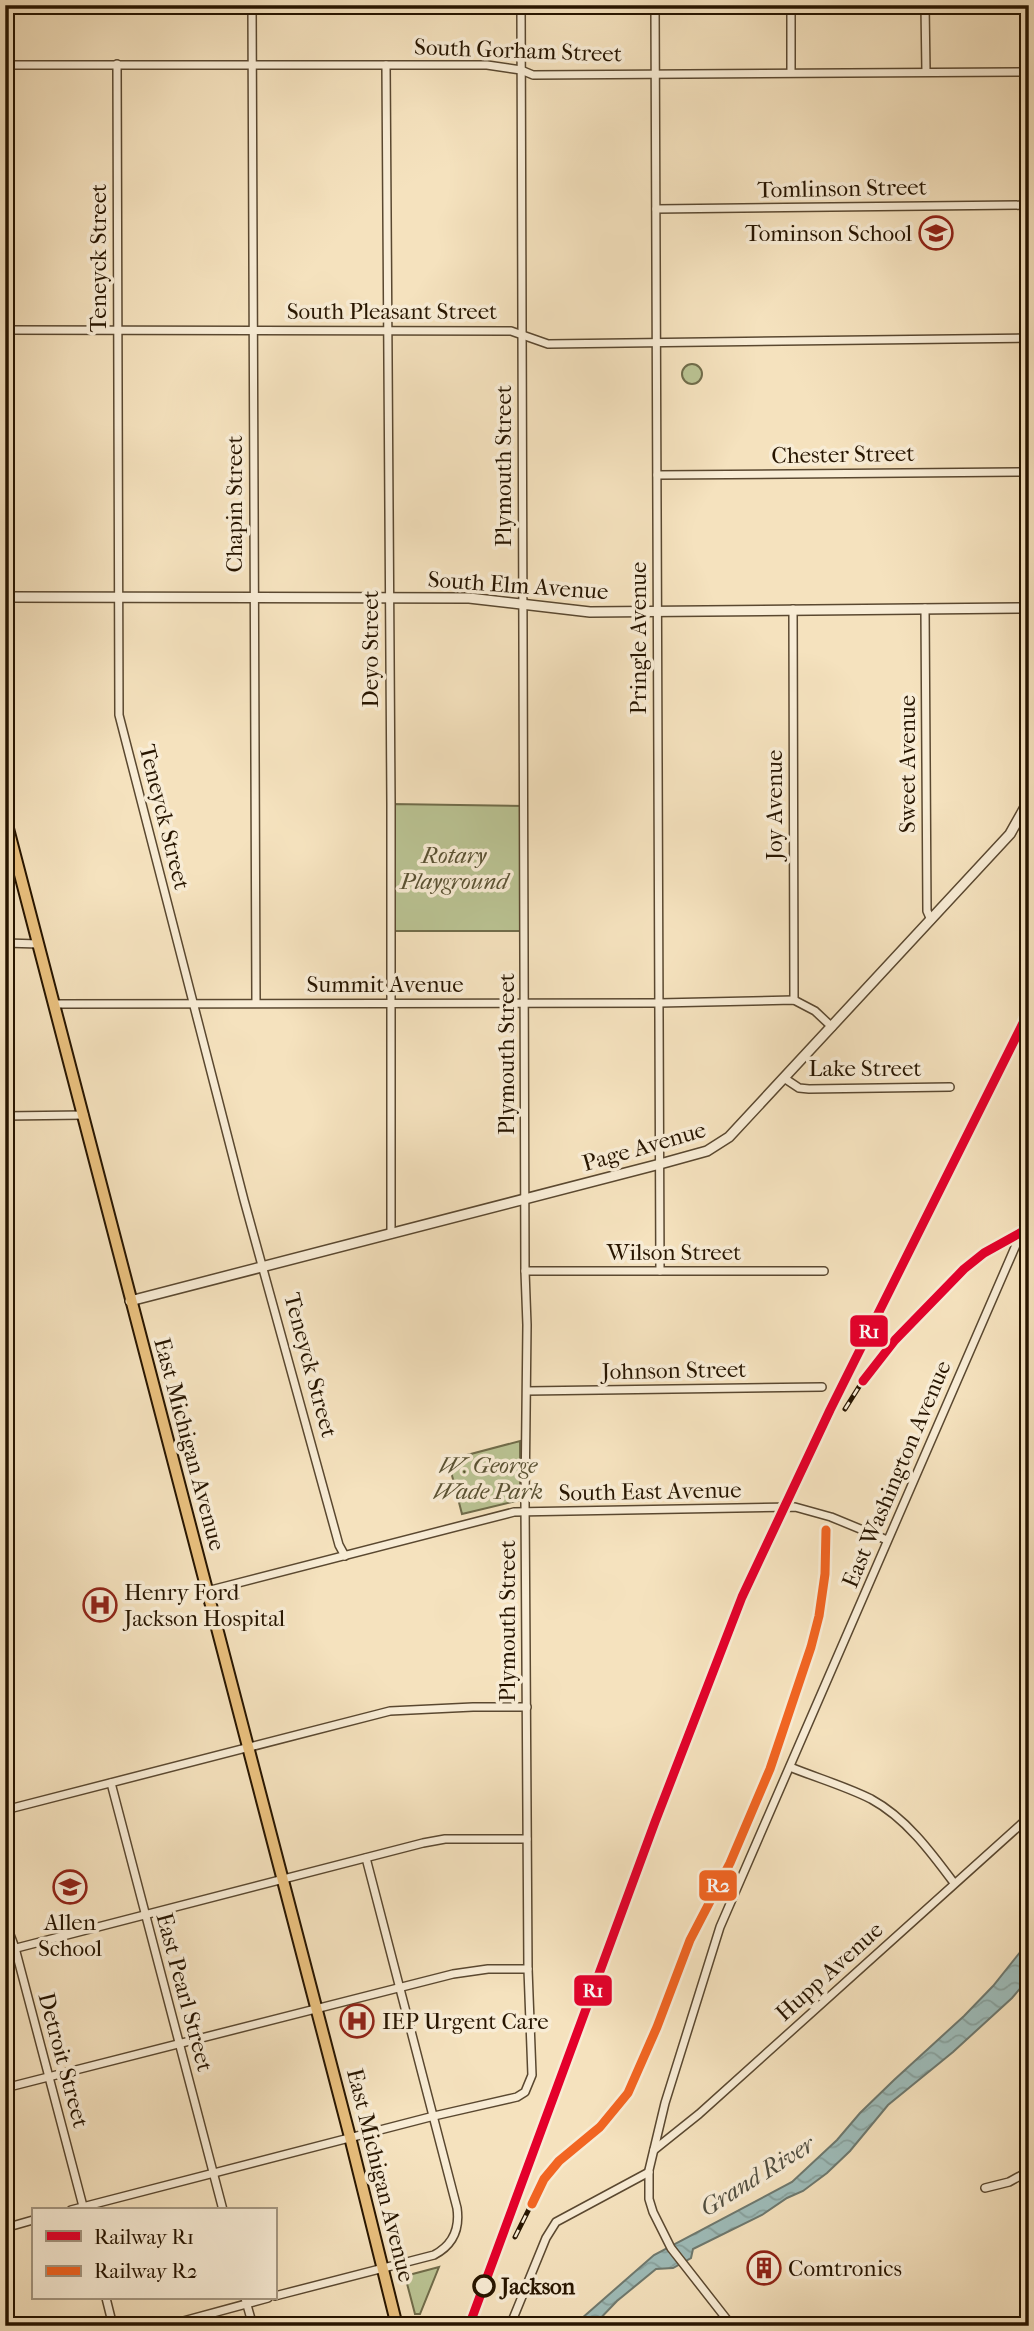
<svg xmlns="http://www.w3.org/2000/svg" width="1034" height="2331" font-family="'IM FELL French Canon',serif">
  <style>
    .green { fill: #bac393; stroke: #706c4a; stroke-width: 2 }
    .water { fill: url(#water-waves); stroke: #6e796f; stroke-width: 2 }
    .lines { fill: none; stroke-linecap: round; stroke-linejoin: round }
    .minor-casing { stroke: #5a4830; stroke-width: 10 }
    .tertiary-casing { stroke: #5a4830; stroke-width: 12 }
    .primary-casing { stroke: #271500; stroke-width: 14 }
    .minor { stroke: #f8ecd5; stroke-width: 7 }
    .tertiary { stroke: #f8ecd5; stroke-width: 9 }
    .primary { stroke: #eac17f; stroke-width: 10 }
    .rail-casing { stroke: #271500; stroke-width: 5 }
    .rail { stroke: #f8ecd5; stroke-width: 2.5; stroke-dasharray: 8; stroke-linecap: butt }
    .rail-1-casing { stroke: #f8ecd5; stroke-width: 14 }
    .rail-2-casing { stroke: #f8ecd5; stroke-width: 14 }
    .rail-1 { stroke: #e4002b; stroke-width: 9 }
    .rail-2 { stroke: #f26522; stroke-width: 9 }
    .stop-dot { fill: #f8ecd5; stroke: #271500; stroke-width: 3.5 }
    .labels { text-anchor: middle; stroke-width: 7; stroke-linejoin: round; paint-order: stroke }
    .street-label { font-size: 23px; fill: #271500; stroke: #f8ecd5 }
    .poi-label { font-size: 23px; fill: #271500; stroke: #f8ecd5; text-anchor: start }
    .park-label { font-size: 23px; font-style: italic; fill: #5a5233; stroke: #f8ecd5 }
    .stop-label { font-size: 23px; font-weight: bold; fill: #271500; stroke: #f8ecd5; text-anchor: start }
    .water-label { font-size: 24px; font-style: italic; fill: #514f41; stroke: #f8ecd5 }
    .line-badge { stroke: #f8ecd5; stroke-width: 2.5 }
    .badge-label { font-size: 19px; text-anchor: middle; font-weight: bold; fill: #fff }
  </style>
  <defs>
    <pattern id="water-waves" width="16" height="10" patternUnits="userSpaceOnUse" patternTransform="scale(1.75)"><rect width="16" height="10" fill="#9ebcb9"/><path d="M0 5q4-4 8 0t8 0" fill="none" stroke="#88a19d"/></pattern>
  </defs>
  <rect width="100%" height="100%" fill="#f5e2be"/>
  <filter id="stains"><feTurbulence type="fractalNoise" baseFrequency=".00286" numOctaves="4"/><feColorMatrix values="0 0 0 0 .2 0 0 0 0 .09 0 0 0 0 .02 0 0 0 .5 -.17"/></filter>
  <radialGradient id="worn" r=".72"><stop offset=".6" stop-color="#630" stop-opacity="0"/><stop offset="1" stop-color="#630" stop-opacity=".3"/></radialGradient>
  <!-- green -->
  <g class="green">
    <circle cx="692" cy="374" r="10"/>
    <path d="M 391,804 L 524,806 L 524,931 L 390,931 Z"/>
    <path d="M 520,1441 L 520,1500 L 462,1514 L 448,1460 Z"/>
    <path d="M 439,2267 L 420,2314 L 415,2314 L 405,2276 Z"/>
  </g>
  <!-- water -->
  <path class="water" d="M 1029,1941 L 1029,1978 L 1012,1998 L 953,2052 L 888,2105 L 850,2151 L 827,2173 L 803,2191 L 787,2198 L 762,2215 L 693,2249 L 691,2258 L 673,2268 L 656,2269 L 617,2301 L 593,2326 L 573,2326 L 654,2255 L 792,2182 L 837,2140 L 860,2113 L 894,2080 L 964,2016 L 993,1986 Z"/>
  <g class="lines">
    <defs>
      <g id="minor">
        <path d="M 252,5 L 256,1003"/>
        <path d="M 655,5 L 660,1271"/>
        <path d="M 791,5 L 791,72"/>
        <path d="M 925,5 L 926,72"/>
        <path d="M 117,64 L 119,715 L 244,1200 L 339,1545 L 345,1556"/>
        <path d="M 5,65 L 487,65 L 521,70 L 533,75 L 1029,72"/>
        <path d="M 386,65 L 391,804 L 391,1234"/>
        <path d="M 656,209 L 1029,205"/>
        <path d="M 5,330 L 511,331 L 548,344 L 1029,338"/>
        <path d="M 657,475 L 1029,472"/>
        <path d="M 925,608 L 927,911 L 931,920"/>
        <path d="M 793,609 L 794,1000"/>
        <path d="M 1022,816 L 1029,820"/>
        <path d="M 5,943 L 39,944"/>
        <path d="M 54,1004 L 659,1003 L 794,1000 L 815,1011 L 832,1027"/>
        <path d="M 784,1078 L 799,1088 L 809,1089 L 950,1087"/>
        <path d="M 5,1116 L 84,1115"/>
        <path d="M 525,1271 L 824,1271"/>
        <path d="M 527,1391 L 822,1387"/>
        <path d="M 207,1591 L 514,1512 L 795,1507 L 831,1517 L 887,1540"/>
        <path d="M 790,1767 C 817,1778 845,1786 871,1799 C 906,1818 931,1852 954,1883"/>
        <path d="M 111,1783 L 223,2210"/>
        <path d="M 5,1810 L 390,1711 L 473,1707 L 527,1707"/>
        <path d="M 5,1921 L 15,1948 L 84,2210"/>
        <path d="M 5,1951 L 423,1843 L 445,1839 L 527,1839"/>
        <path d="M 5,2088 L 453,1974 L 488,1969 L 528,1969"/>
        <path d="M 654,2150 L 699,2114 L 1029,1817"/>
        <path d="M 985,2188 L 1009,2182 L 1029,2171"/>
        <path d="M 71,2210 L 434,2116 L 517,2097 L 525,2092 L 532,2075 L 528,1969 L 525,1501 L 527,1325 L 525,1271 L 521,5"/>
        <path d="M 5,2228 L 33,2220"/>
        <path d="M 275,2296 L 434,2255 C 453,2245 460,2229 457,2208 L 366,1858"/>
        <path d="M 106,2298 L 113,2326"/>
        <path d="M 245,2298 L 253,2326"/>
        <path d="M 165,2326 L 268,2298"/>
        <path d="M 510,2326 L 546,2238 L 556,2222 L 649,2172"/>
        <path d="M 732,2326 L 671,2248 L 653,2212 L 649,2199 L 649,2170 L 665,2103 L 720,1927 L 1029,1215"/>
      </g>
      <g id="tertiary">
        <path d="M 5,597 L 469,598 L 590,612 L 1029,608"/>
        <path d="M 130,1301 L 660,1164 L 707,1151 L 729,1137 L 1010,834 L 1029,800"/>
      </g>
      <path id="primary" d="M 5,817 L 350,2137 L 397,2326"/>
    </defs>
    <!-- minor casing -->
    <use href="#minor" class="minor-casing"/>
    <!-- tertiary casing -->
    <use href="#tertiary" class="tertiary-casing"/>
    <!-- primary casing -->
    <use href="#primary" class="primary-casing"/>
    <!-- minor -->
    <use href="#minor" class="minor"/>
    <!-- tertiary -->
    <use href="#tertiary" class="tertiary"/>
    <!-- primary -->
    <use href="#primary" class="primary"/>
    <defs>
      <g id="rail">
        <path d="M 845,1409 L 869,1371 L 895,1340 L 964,1269 L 984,1253 L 1029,1228"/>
        <path d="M 515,2237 L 544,2179 L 559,2161 L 609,2117 L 628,2093 L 637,2074 L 690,1940 L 721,1882 L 770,1769 L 811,1647 L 819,1616 L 825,1574 L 826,1530"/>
      </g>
    </defs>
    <!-- rail casing -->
    <use href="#rail" class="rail-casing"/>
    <!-- rail -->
    <use href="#rail" class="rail"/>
    <defs>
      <g id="rail-1">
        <path d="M 863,1381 L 895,1340 L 964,1269 L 984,1253 L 1029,1228"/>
        <path d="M 469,2326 L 655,1822 L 742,1597 L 830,1410 L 1029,1011"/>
      </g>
      <path id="rail-2" d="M 532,2204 L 544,2179 L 559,2161 L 600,2127 L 628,2093 L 657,2027 L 690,1940 L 730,1863 L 770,1769 L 811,1647 L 819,1616 L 825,1574 L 826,1530"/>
    </defs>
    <!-- rail-1 casing -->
    <use href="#rail-1" class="rail-1-casing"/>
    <!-- rail-2 casing -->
    <use href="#rail-2" class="rail-2-casing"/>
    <!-- rail-1 -->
    <use href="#rail-1" class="rail-1"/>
    <!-- rail-2 -->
    <use href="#rail-2" class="rail-2"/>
  </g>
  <!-- icons -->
  <defs>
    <symbol id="school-ring" viewBox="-11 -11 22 22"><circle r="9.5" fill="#f8ecd5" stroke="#8f2418" stroke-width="1.5"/><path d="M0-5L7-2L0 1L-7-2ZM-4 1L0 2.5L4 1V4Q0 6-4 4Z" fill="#8f2418"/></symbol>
    <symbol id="hospital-ring" viewBox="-11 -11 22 22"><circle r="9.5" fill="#f8ecd5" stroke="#8f2418" stroke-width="1.5"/><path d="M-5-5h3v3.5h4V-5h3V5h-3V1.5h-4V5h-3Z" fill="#8f2418"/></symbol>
    <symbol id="building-ring" viewBox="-11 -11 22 22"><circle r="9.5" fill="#f8ecd5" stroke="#8f2418" stroke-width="1.5"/><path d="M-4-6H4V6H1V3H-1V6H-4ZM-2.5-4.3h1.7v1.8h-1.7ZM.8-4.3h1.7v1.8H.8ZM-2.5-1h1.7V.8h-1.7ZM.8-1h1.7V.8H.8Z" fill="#8f2418"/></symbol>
  </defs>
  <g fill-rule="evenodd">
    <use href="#school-ring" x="917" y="214" width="38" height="38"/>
    <use href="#hospital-ring" x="81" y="1586" width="38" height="38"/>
    <use href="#school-ring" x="51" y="1868" width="38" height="38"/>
    <use href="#hospital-ring" x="338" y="2002" width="38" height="38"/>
    <use href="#building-ring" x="745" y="2249" width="38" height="38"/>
  </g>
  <!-- markers -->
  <circle class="stop-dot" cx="484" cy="2286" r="10"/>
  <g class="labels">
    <!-- street labels -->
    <g class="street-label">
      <text transform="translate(518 50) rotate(2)" y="8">South Gorham Street</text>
      <text transform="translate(842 188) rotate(-1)" y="8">Tomlinson Street</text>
      <text transform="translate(98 258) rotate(-90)" y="8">Teneyck Street</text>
      <text x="392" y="319">South Pleasant Street</text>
      <text transform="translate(843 454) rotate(-1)" y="8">Chester Street</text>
      <text transform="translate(503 466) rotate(-90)" y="8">Plymouth Street</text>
      <text transform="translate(234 504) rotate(-90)" y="8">Chapin Street</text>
      <text transform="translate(518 585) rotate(4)" y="8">South Elm Avenue</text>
      <text transform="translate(638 638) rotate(-90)" y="8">Pringle Avenue</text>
      <text transform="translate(370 649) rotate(-90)" y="8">Deyo Street</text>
      <text transform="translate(907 764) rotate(-90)" y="8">Sweet Avenue</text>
      <text transform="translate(774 805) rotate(-90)" y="8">Joy Avenue</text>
      <text transform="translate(165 817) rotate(76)" y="8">Teneyck Street</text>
      <text x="385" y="992">Summit Avenue</text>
      <text transform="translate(506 1054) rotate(-90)" y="8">Plymouth Street</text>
      <text x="865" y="1076">Lake Street</text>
      <text transform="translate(644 1146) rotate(-16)" y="8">Page Avenue</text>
      <text x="674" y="1260">Wilson Street</text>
      <text transform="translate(311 1365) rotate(75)" y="8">Teneyck Street</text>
      <text transform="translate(674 1370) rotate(-1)" y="8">Johnson Street</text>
      <text transform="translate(190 1444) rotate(75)" y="8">East Michigan Avenue</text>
      <text transform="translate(896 1474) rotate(-67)" y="8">East Washington Avenue</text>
      <text transform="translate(650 1491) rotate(-1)" y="8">South East Avenue</text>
      <text transform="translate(507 1621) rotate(-90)" y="8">Plymouth Street</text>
      <text transform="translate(829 1971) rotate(-42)" y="8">Hupp Avenue</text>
      <text transform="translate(185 1992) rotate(75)" y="8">East Pearl Street</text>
      <text transform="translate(64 2060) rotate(75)" y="8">Detroit Street</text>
      <text transform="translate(381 2175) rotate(76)" y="8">East Michigan Avenue</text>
    </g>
    <!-- poi labels -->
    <g class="poi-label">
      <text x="912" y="241" text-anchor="end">Tominson School</text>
      <text x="124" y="1600">Henry Ford<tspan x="124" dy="26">Jackson Hospital</tspan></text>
      <text x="70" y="1930" text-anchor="middle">Allen<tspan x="70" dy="26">School</tspan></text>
      <text x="382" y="2029">IEP Urgent Care</text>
      <text x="788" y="2276">Comtronics</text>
    </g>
    <!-- park labels -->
    <g class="park-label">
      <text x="454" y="863">Rotary<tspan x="454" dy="26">Playground</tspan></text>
      <text x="488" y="1473">W. George<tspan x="488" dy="26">Wade Park</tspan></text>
    </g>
    <!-- stop labels -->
    <g class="stop-label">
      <text x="501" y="2294">Jackson</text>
    </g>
    <!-- water labels -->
    <g class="water-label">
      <text transform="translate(757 2176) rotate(-32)" y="8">Grand River</text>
    </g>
  </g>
  <g class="line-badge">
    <rect x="849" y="1314" width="40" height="34" rx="7" fill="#e4002b"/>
    <rect x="698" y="1869" width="40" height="33" rx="7" fill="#f26522"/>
    <rect x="573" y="1974" width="40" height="33" rx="7" fill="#e4002b"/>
  </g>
  <g class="badge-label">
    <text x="869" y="1338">R1</text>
    <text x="718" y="1892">R2</text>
    <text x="593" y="1997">R1</text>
  </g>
  <!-- margin -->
  <rect width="1034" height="2331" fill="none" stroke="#f5e2be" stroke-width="28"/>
  <rect x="7" y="7" width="1020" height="2317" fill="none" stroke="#271500" stroke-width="3.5"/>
  <rect x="14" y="14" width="1006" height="2303" fill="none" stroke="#271500" stroke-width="2"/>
  <!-- legend -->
  <rect x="32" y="2208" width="245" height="91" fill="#f8ecd5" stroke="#a49680" stroke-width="2"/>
  <rect x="46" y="2231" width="35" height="10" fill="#e4002b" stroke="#a49680" stroke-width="2"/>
  <text x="94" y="2244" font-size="21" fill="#271500">Railway R1</text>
  <rect x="46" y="2266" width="35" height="10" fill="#f26522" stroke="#a49680" stroke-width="2"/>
  <text x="94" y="2278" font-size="21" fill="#271500">Railway R2</text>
  <rect width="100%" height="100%" filter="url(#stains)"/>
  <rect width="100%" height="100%" fill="url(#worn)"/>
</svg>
